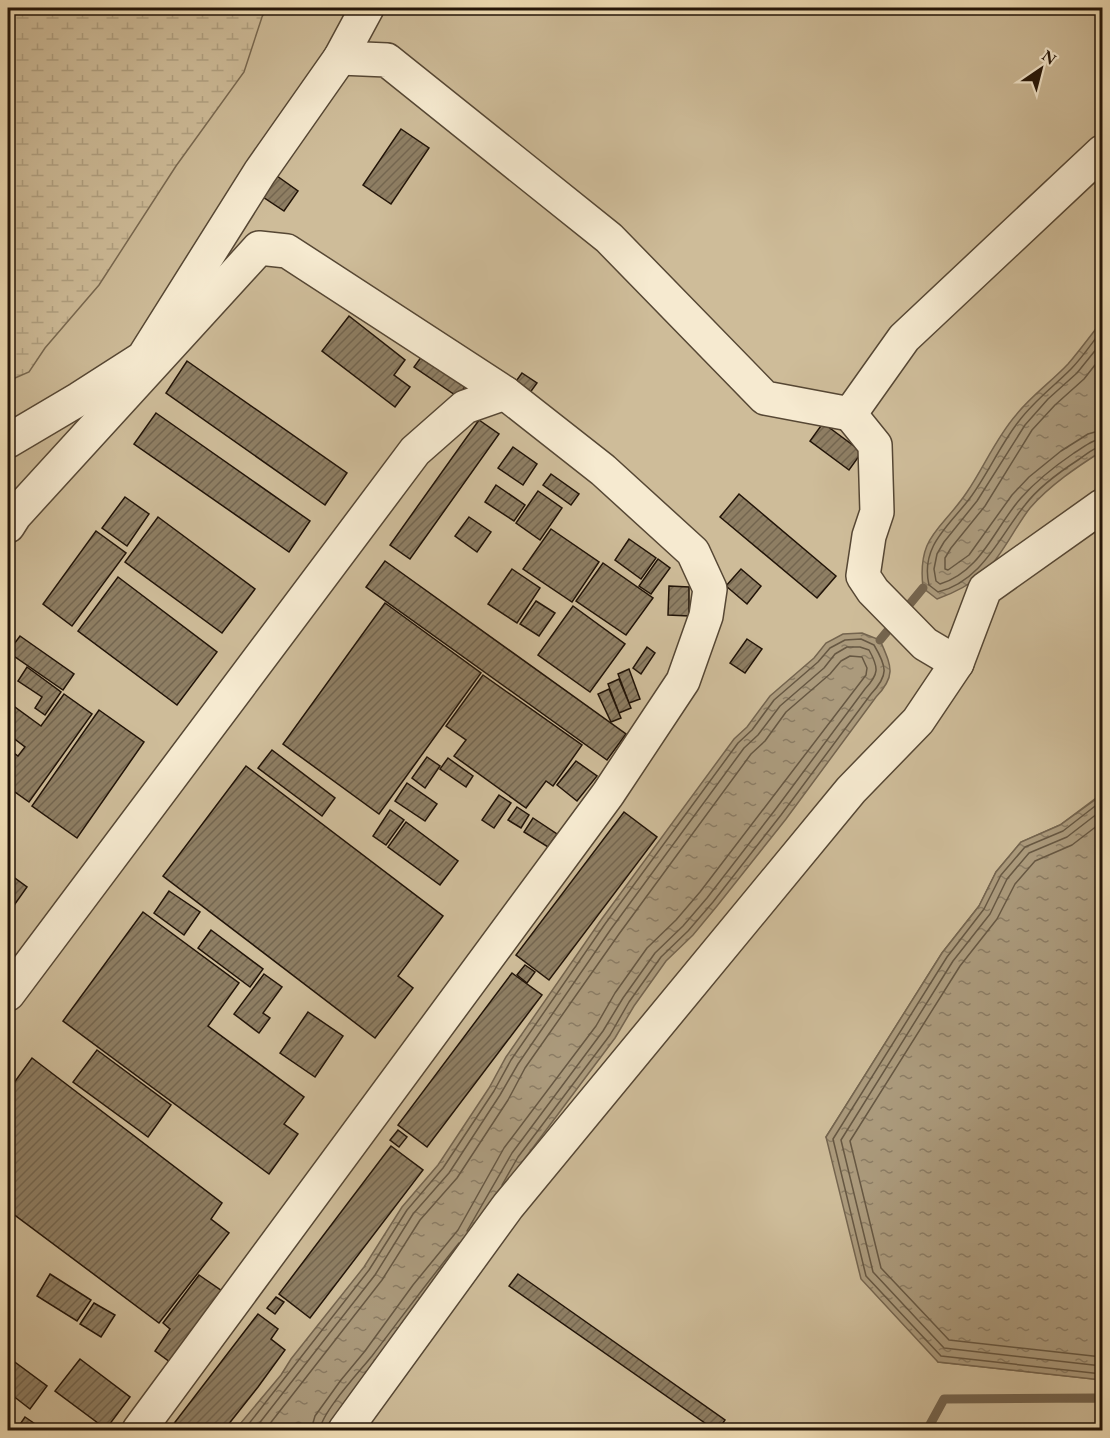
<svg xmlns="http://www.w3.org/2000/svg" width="1110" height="1438" font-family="'EB Garamond',serif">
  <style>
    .grass { fill: #cebc99; stroke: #786850; stroke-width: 1.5 }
    .wetland { fill: url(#wetland-marsh); stroke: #786850; stroke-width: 1.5 }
    .water { fill: url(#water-ripples); stroke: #74644e; stroke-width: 1.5 }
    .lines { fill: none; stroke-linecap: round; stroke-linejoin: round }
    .shore { stroke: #665742; stroke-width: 1.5 }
    .stream { stroke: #74644e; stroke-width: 9 }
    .building { fill: url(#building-hatch); stroke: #221408; stroke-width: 1.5 }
    .minor-casing { stroke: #564734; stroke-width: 36 }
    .minor { stroke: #f6ead0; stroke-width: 33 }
  </style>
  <defs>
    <pattern id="wetland-marsh" width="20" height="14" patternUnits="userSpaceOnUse" patternTransform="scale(1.5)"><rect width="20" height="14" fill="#cebc99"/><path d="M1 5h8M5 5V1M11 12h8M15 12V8" fill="none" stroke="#b1a182"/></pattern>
    <pattern id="water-ripples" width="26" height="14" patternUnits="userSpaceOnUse" patternTransform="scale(1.5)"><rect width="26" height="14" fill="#ab9a7c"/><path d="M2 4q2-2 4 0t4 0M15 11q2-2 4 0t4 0" fill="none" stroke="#8b7c64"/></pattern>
    <pattern id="building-hatch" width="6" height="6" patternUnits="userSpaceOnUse" patternTransform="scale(1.5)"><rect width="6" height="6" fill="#8e7e63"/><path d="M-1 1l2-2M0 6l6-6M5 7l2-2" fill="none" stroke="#746650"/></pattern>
  </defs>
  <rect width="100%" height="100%" fill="#f1dfb7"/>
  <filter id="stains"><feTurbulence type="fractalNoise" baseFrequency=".00333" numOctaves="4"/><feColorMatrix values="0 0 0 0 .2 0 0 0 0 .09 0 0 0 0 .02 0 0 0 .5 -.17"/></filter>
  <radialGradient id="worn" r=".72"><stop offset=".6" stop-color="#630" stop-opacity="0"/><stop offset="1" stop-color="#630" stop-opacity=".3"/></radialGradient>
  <!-- grass -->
  <path class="grass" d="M 8,8 L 1102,8 L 1102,786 L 1096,798 L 1060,825 L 1021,842 L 996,872 L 979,906 L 942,953 L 826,1137 L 938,1362 L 1102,1380 L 1102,1430 L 8,1430 Z"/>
  <!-- wetland -->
  <path class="wetland" d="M 8,8 L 267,8 L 262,17 L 244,72 L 176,166 L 99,285 L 45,348 L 29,372 L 8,381 Z"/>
  <!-- water -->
  <g class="water">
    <path d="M 1102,321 L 1102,451 C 1077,467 1050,485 1030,508 C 1015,527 1002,556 985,572 C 971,584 954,593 937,599 L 923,588 C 917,535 941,531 967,492 C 984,467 996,438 1016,415 C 1031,396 1051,382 1068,364 C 1080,350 1091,335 1102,321 Z"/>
    <path d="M 862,633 L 880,640 C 891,666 897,675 876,697 L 786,819 L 717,906 L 693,935 L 666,961 L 634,1006 L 615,1038 L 523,1161 L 332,1430 L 235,1430 L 281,1375 L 291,1359 L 364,1267 L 402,1207 L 438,1165 L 489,1088 L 506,1057 L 601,920 L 734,739 L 747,727 L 770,696 L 814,658 L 826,643 L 843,634 Z"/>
    <path d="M 1102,786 L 1102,1380 L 938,1362 L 861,1279 L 826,1137 L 942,953 L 979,906 L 996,872 L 1021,842 L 1060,825 L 1096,799 Z"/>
  </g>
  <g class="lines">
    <!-- shore -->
    <g class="shore">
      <path d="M 1102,330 C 1092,343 1082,358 1071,369 C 1053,387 1034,401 1019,421 C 1000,445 988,474 970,498 C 949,526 920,546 929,585 L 938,592 C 982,581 999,537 1025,505 C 1038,488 1061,471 1078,460 C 1086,455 1094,447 1102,446"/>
      <path d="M 1102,342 L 1077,373 L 1048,399 L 1025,425 L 977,501 L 944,542 L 937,554 L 934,569 L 936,581 L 940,584 C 981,572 995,527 1021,498 C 1036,481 1055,466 1074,453 C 1083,448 1092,439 1102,439"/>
      <path d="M 1102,356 L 1084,379 L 1055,405 L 1032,430 L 985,506 L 951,548 L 945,558 L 945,569 L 948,570 L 969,555 L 1012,495 L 1029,477 L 1061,451 L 1088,434 L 1102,430"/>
      <path d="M 1102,799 L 1099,803 L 1063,831 L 1025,847 L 1001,875 L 984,909 L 947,957 L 833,1139 L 866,1276 L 941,1356 L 1102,1374"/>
      <path d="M 1102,810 L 1067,837 L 1029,853 L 1007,879 L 990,914 L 953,961 L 841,1140 L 873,1272 L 944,1348 L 1102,1366"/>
      <path d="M 1102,822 L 1072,845 L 1035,861 L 1015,884 L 997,919 L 960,966 L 850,1141 L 881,1268 L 949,1340 L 1102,1357"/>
      <path d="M 244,1430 L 369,1270 L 407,1210 L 443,1168 L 494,1091 L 511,1060 L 605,924 L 738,743 L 752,730 L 774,700 L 818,662 L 830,648 L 845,640 L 861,639 L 874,645 C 887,667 889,675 871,694 L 781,815 L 713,902 L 688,931 L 661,957 L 629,1002 L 610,1035 L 518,1157 L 502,1185"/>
      <path d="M 254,1430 L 375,1275 L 413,1214 L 449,1173 L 500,1095 L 518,1064 L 611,929 L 744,748 L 758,735 L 780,706 L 824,668 L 835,654 L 847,647 L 860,647 L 869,650 C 879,668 879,674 865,689 L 775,810 L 707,898 L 683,926 L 655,953 L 623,998 L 603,1031 L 512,1153 L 467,1231"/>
      <path d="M 265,1430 L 382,1280 L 420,1220 L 457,1178 L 508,1100 L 525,1068 L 619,934 L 751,754 L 765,741 L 786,712 L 830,674 L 841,661 L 850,656 L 862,657 L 867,668 L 866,675 L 700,892 L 676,920 L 647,948 L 615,993 L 596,1026 L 504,1148 L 458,1230 L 413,1285 L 365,1351 L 341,1380 L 315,1416 L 311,1430"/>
      <path d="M 320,1430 C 321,1413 360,1371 372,1356 C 401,1318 429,1280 459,1243"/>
    </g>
    <!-- stream -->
    <g class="stream">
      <path d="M 880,640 L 923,588"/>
      <path d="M 927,1430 L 944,1399 L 1097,1398 L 1102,1402"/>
    </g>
  </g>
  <!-- building -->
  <g class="building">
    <path d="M 401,129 L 429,148 L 391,204 L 363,185 Z"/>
    <path d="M 277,176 L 298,191 L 284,211 L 263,197 Z"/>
    <path d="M 349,316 L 405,360 L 394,375 L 410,387 L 395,407 L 322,351 Z"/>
    <path d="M 422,356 L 466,385 L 458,397 L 414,367 Z"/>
    <path d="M 187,361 L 347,473 L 325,505 L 166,393 Z"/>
    <path d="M 522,373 L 537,383 L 529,394 L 514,384 Z"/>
    <path d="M 156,413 L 310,521 L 289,552 L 134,444 Z"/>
    <path d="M 479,420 L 499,434 L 410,559 L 390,545 Z"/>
    <path d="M 823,423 L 862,452 L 849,470 L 810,441 Z"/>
    <path d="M 513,447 L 537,464 L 523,485 L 498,468 Z"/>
    <path d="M 551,474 L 579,494 L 571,505 L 543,485 Z"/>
    <path d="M 496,485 L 525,505 L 514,521 L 485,502 Z"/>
    <path d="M 538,491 L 562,508 L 540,540 L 516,523 Z"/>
    <path d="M 739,494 L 836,576 L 817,598 L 720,517 Z"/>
    <path d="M 125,497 L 149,514 L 127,546 L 102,528 Z"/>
    <path d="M 158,517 L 255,589 L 222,633 L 125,562 Z"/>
    <path d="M 469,517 L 491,532 L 477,552 L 455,536 Z"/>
    <path d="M 551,529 L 599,562 L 572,602 L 523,569 Z"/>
    <path d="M 96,531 L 126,553 L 72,626 L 43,604 Z"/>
    <path d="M 629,539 L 656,558 L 641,579 L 615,560 Z"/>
    <path d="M 658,559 L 670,568 L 651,594 L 639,586 Z"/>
    <path d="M 385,561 L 626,734 L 607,760 L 366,587 Z"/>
    <path d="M 603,563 L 653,598 L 626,635 L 576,601 Z"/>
    <path d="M 512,569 L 540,588 L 517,623 L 488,604 Z"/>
    <path d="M 741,569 L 761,586 L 747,604 L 726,586 Z"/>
    <path d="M 118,577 L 217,652 L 177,705 L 78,631 Z"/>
    <path d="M 669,586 L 689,587 L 689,616 L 668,615 Z"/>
    <path d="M 536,601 L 555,613 L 539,636 L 520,624 Z"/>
    <path d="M 385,603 L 481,673 L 379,814 L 283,744 Z"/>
    <path d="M 573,606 L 625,644 L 590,692 L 538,655 Z"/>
    <path d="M 20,636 L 74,674 L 63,690 L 8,652 Z"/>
    <path d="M 747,639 L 762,649 L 745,673 L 730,663 Z"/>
    <path d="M 647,647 L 655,653 L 641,674 L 633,668 Z"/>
    <path d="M 27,667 L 61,692 L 45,715 L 35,708 L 42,697 L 18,681 Z"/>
    <path d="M 629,669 L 640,699 L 629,703 L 618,674 Z"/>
    <path d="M 483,675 L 582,745 L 553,786 L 546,781 L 526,808 L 454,756 L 466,740 L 446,726 Z"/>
    <path d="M 619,679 L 631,708 L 619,713 L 608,684 Z"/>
    <path d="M 609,689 L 621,718 L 611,722 L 598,694 Z"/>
    <path d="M 64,694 L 92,714 L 29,802 L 8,787 L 8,755 L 11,751 L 18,756 L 25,747 L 8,734 L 8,702 L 41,726 Z"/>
    <path d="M 99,710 L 144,742 L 77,838 L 32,806 Z"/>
    <path d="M 272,750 L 335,798 L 322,816 L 258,768 Z"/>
    <path d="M 427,757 L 440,766 L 425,788 L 412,778 Z"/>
    <path d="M 448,758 L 473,776 L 466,787 L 440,769 Z"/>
    <path d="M 576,761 L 597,776 L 577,801 L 557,785 Z"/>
    <path d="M 246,766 L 443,916 L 398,976 L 413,988 L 375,1038 L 163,876 Z"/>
    <path d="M 407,783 L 437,804 L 425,821 L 395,801 Z"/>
    <path d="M 499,795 L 511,803 L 494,828 L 482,820 Z"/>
    <path d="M 517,807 L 529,815 L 521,828 L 508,820 Z"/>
    <path d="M 390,810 L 404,820 L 386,845 L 373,836 Z"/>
    <path d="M 624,812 L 657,837 L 549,980 L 516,955 Z"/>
    <path d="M 533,818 L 557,834 L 548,847 L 524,832 Z"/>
    <path d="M 406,822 L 458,861 L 440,885 L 388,847 Z"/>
    <path d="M 8,873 L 27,887 L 8,914 Z"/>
    <path d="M 169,891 L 200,912 L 184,935 L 154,913 Z"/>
    <path d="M 143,912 L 239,983 L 208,1026 L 304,1097 L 284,1124 L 298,1134 L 269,1174 L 63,1021 Z"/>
    <path d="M 211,930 L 263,969 L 250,987 L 198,948 Z"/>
    <path d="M 525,965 L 535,972 L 527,983 L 517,975 Z"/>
    <path d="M 512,973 L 542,995 L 427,1147 L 398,1125 Z"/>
    <path d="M 264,974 L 282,987 L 263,1013 L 270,1018 L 259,1033 L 234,1014 Z"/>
    <path d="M 308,1012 L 343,1036 L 315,1077 L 280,1053 Z"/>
    <path d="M 97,1050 L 171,1105 L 148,1137 L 73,1082 Z"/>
    <path d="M 32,1058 L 222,1203 L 211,1219 L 229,1233 L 159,1323 L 8,1210 L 8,1091 Z"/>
    <path d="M 398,1130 L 407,1137 L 399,1147 L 390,1140 Z"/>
    <path d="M 391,1146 L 423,1170 L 310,1318 L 279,1294 Z"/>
    <path d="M 50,1274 L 91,1300 L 77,1321 L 37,1296 Z"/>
    <path d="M 518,1274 L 725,1420 L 718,1430 L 715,1430 L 509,1286 Z"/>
    <path d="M 199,1275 L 222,1291 L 170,1362 L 155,1351 L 170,1329 L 163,1323 Z"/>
    <path d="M 276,1297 L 284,1302 L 275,1314 L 267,1308 Z"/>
    <path d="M 94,1303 L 115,1315 L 101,1337 L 80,1324 Z"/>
    <path d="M 258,1314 L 278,1329 L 271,1339 L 285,1350 L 258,1387 L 224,1430 L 169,1430 Z"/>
    <path d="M 8,1357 L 47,1386 L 30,1409 L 8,1392 Z"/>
    <path d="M 80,1359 L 130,1397 L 106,1429 L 55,1391 Z"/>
    <path d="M 25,1417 L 44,1430 L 16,1430 Z"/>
  </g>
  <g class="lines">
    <defs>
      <g id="minor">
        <path d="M 340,58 L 387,60 L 609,238 L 765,398 L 850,414 L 904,338 L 1102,152"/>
        <path d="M 850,414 L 875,445 L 877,512 L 869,536 L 863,576 L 873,591 L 925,644 L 957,663"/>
        <path d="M 8,441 L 79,399 L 143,358 L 260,172 L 340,58 L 367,8"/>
        <path d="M 8,526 L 15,515 L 259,248 L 287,251 L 505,393 L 465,407 L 415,451 L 8,994"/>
        <path d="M 139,1430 L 608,794 L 683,681 L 706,616 L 710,589 L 693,552 L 603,470 L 505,393"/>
        <path d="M 345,1430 L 508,1206 L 851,790 L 918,721 L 957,663 L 985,589 L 1102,506"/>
      </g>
    </defs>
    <!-- minor casing -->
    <use href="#minor" class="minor-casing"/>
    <!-- minor -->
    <use href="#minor" class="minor"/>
  </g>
  <!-- margin -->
  <rect width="1110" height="1438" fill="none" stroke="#f1dfb7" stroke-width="30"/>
  <rect x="9" y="9" width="1092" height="1420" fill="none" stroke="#221408" stroke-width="3"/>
  <rect x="15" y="15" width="1080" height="1408" fill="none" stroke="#221408" stroke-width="1.5"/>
  <!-- north arrow -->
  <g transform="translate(1041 69) rotate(35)" stroke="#f6ead0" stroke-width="4.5" paint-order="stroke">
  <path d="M0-4.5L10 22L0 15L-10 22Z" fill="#221408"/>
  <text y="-9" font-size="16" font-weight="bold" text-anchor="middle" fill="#221408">N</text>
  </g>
  <rect width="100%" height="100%" filter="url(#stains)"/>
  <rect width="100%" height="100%" fill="url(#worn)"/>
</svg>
